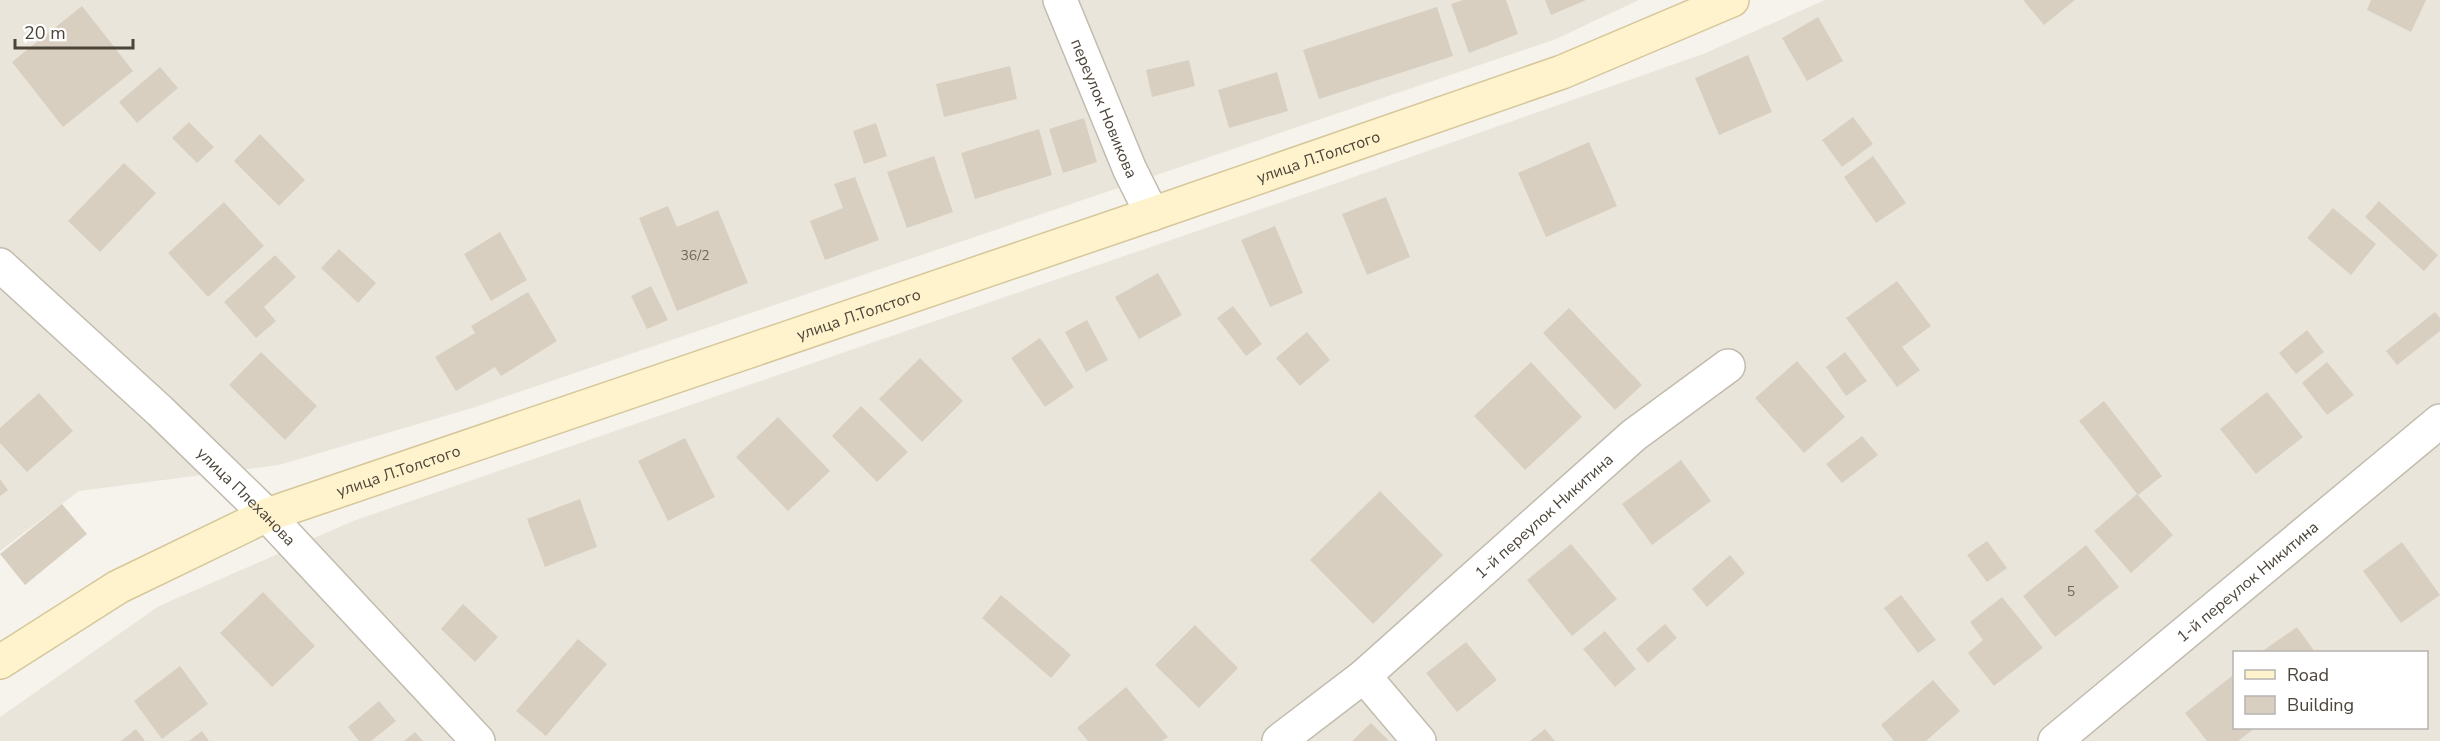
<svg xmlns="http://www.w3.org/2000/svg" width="2440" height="741" font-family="'Nunito Sans',sans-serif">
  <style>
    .residential { fill: #eae5da; fill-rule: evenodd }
    .building { fill: #d8cfc1 }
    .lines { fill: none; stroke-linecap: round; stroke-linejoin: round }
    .street-casing { stroke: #c2bbae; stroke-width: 36 }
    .secondary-casing { stroke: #d6c79b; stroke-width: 36 }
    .street { stroke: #fff; stroke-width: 33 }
    .secondary { stroke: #fff3cd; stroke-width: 33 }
    .labels { text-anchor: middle; stroke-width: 4.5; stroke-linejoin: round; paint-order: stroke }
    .number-label { font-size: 14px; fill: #6e675b }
    .street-label { font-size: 16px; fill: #4b4439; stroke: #fff }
  </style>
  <rect width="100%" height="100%" fill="#f6f3ec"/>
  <!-- residential -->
  <g class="residential">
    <path d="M 0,0 L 1639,0 L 1556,39 L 472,408 L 279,465 L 79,491 L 0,551 Z"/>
    <path d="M 1825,0 L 2440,0 L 2440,741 L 0,741 L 0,717 L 159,606 L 353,521 L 1334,184 L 1703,54 ZM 2234,652 L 2426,652 L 2426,728 L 2234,728 Z"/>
  </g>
  <!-- building -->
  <g class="building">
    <path d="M 1463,0 L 1506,0 L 1518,34 L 1469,53 L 1451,4 Z"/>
    <path d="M 1545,0 L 1586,0 L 1551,15 Z"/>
    <path d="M 2023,0 L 2075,0 L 2044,25 Z"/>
    <path d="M 2371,0 L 2426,0 L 2411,32 L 2367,10 Z"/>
    <path d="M 82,6 L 133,71 L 63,127 L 12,62 Z"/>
    <path d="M 1437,7 L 1453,56 L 1319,99 L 1303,50 Z"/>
    <path d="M 1818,17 L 1843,61 L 1807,81 L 1782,38 Z"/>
    <path d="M 1748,55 L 1772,112 L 1719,135 L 1695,78 Z"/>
    <path d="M 1189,60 L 1195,86 L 1152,97 L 1146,70 Z"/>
    <path d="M 1010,66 L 1017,99 L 944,117 L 936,84 Z"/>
    <path d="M 160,67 L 178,88 L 137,123 L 119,102 Z"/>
    <path d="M 1277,72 L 1288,111 L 1229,128 L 1218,90 Z"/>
    <path d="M 1853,117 L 1873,144 L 1842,167 L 1822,140 Z"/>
    <path d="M 1084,118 L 1097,162 L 1063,173 L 1049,129 Z"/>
    <path d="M 189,122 L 214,147 L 197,163 L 172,138 Z"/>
    <path d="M 876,123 L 887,156 L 864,164 L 853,131 Z"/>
    <path d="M 1039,129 L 1052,175 L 975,199 L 961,153 Z"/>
    <path d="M 260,134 L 305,180 L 279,206 L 234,161 Z"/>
    <path d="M 1589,142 L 1617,206 L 1546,237 L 1518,173 Z"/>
    <path d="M 934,156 L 953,212 L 907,228 L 887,172 Z"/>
    <path d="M 1873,156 L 1906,203 L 1876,223 L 1844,177 Z"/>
    <path d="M 124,163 L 156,193 L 100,252 L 68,221 Z"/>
    <path d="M 855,177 L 879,240 L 825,260 L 810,221 L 843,208 L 834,184 Z"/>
    <path d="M 1386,197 L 1410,257 L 1367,275 L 1342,214 Z"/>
    <path d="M 2379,201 L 2438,255 L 2424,271 L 2365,217 Z"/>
    <path d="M 224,202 L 264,246 L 208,297 L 168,253 Z"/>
    <path d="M 668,206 L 677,227 L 718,210 L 748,283 L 677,311 L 639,218 Z"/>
    <path d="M 2333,208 L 2376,244 L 2351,275 L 2307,238 Z"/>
    <path d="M 1275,226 L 1303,293 L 1270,307 L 1241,240 Z"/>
    <path d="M 500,232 L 527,280 L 491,301 L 464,254 Z"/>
    <path d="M 339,249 L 376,283 L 358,303 L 321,268 Z"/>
    <path d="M 275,255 L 296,277 L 264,307 L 276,321 L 256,338 L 224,302 Z"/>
    <path d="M 1158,273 L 1182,315 L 1139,339 L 1115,297 Z"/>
    <path d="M 1897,281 L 1931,326 L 1902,347 L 1920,370 L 1897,387 L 1846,318 Z"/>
    <path d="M 651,286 L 668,320 L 647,329 L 631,296 Z"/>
    <path d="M 528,292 L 557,341 L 501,376 L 495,367 L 456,391 L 435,357 L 475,333 L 471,326 Z"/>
    <path d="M 1233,306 L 1262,344 L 1246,356 L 1217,318 Z"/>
    <path d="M 1569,308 L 1642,385 L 1615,410 L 1543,333 Z"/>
    <path d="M 2435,312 L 2440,318 L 2440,331 L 2397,365 L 2386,351 Z"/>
    <path d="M 1087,320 L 1108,360 L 1086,372 L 1065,332 Z"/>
    <path d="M 2307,330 L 2324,352 L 2296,374 L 2279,353 Z"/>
    <path d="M 1307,332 L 1330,360 L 1300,386 L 1276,358 Z"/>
    <path d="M 1040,338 L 1074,387 L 1045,407 L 1011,358 Z"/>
    <path d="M 261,352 L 317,406 L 285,440 L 229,385 Z"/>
    <path d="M 1845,352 L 1867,381 L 1846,396 L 1826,367 Z"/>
    <path d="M 920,358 L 963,401 L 922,442 L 879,399 Z"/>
    <path d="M 1797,361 L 1845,417 L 1804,453 L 1755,398 Z"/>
    <path d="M 1531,362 L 1582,417 L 1525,470 L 1474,416 Z"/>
    <path d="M 2327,362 L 2354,395 L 2327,415 L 2302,383 Z"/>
    <path d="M 2267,392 L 2303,437 L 2256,474 L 2220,429 Z"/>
    <path d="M 39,393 L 73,431 L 27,472 L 0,443 L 0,428 Z"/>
    <path d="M 2104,401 L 2162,476 L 2138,495 L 2079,421 Z"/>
    <path d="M 861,406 L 908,452 L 877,482 L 832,436 Z"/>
    <path d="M 778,417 L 830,471 L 788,511 L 736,457 Z"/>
    <path d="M 1862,436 L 1878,455 L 1842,483 L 1826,464 Z"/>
    <path d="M 685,438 L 715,497 L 668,521 L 638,461 Z"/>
    <path d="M 1681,460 L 1711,501 L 1652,545 L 1622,504 Z"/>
    <path d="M 0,479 L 8,490 L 0,496 Z"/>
    <path d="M 1380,491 L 1443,555 L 1373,624 L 1310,560 Z"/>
    <path d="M 2137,494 L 2173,535 L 2131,573 L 2094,531 Z"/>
    <path d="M 580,499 L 597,547 L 545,567 L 527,519 Z"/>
    <path d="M 62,504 L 87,534 L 25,585 L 0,554 Z"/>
    <path d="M 1987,541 L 2007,568 L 1987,582 L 1967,555 Z"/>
    <path d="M 2402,542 L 2440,595 L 2401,623 L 2363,571 Z"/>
    <path d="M 1571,544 L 1617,599 L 1572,636 L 1527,580 Z"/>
    <path d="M 2086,545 L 2119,587 L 2055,637 L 2023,596 Z"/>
    <path d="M 1730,555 L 1745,573 L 1707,607 L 1692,589 Z"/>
    <path d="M 263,592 L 315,646 L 272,687 L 220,633 Z"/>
    <path d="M 1001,595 L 1071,655 L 1051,678 L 982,618 Z"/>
    <path d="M 1901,595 L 1936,640 L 1918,653 L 1884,608 Z"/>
    <path d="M 2002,597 L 2043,648 L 1994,686 L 1968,653 L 1983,640 L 1970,622 Z"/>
    <path d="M 463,604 L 498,637 L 475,662 L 441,629 Z"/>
    <path d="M 1665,624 L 1677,638 L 1648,663 L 1636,649 Z"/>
    <path d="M 1195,625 L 1238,668 L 1199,708 L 1155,665 Z"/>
    <path d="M 2297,627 L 2315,652 L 2261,652 Z"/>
    <path d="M 1605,631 L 1636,669 L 1615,687 L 1583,649 Z"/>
    <path d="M 578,639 L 607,664 L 546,736 L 516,711 Z"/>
    <path d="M 1466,642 L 1497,680 L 1457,712 L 1426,673 Z"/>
    <path d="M 180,666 L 208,704 L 162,739 L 134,701 Z"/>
    <path d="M 2232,676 L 2234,680 L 2234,728 L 2255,728 L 2238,741 L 2207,741 L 2185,713 Z"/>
    <path d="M 1933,680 L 1960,711 L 1926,741 L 1894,741 L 1881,725 Z"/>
    <path d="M 1126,687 L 1168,737 L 1162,741 L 1088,741 L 1077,728 Z"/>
    <path d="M 379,701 L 396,721 L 371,741 L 359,741 L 348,727 Z"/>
    <path d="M 1371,723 L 1389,741 L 1352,741 Z"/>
    <path d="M 136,729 L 145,741 L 121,741 Z"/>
    <path d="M 1545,729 L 1555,741 L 1530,741 Z"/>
    <path d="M 202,731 L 209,741 L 189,741 Z"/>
    <path d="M 415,732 L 423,741 L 404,741 Z"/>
  </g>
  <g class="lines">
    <defs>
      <g id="street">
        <path id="s1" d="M 1060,0 L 1130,170 L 1152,214"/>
        <path id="s2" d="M 0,265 L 160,411 L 267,515 L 478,741"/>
        <path d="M 1279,741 L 1364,676"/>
        <path id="s3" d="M 1419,741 L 1364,676 L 1634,435 L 1728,366"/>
        <path id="s4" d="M 2055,741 L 2440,421"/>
      </g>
      <g id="secondary">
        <path id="s5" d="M 0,662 L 118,587 L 267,515 L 1152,214 L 1562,72 L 1732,0"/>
      </g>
    </defs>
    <!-- street casing -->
    <use href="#street" class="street-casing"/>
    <!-- secondary casing -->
    <use href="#secondary" class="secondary-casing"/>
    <!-- street -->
    <use href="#street" class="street"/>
    <!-- secondary -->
    <use href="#secondary" class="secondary"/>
  </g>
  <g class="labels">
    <!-- number labels -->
    <g class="number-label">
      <text x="695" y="260">36/2</text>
      <text x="2071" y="596">5</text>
    </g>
    <!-- street labels -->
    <g class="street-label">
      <text dy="6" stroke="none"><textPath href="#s1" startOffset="117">переулок Новикова</textPath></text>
      <text dy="6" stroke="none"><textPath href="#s5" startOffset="1416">улица Л.Толстого</textPath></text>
      <text dy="6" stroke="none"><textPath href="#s5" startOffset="930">улица Л.Толстого</textPath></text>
      <text dy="6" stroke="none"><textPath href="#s5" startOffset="444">улица Л.Толстого</textPath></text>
      <text dy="6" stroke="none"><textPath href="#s2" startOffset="338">улица Плеханова</textPath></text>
      <text dy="6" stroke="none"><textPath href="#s3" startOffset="326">1-й переулок Никитина</textPath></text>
      <text dy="6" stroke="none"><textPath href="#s4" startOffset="250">1-й переулок Никитина</textPath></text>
    </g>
  </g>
  <!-- legend -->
  <rect x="2233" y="651" width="195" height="78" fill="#ffffff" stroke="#b7b4b0" stroke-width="1.5"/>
  <rect x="2245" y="670" width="30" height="9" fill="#fff3cd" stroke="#b7b4b0" stroke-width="1.5"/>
  <text x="2287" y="681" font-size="18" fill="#4b4439">Road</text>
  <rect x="2245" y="696" width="30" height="18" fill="#d8cfc1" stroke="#b7b4b0" stroke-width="1.5"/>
  <text x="2287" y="711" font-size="18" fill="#4b4439">Building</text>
  <!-- scale -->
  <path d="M15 39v9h118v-9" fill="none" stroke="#4b4439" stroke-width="3"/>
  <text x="24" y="39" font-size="18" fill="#4b4439" stroke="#ffffff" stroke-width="4.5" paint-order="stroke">20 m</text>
</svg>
